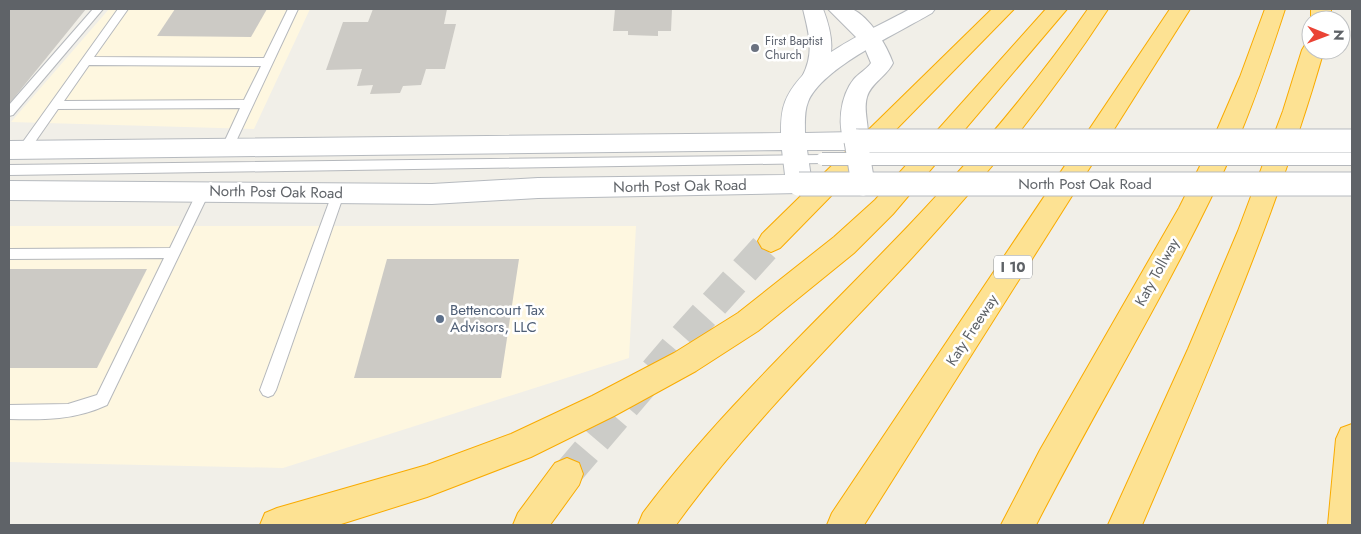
<svg xmlns="http://www.w3.org/2000/svg" width="1361" height="534" font-family="Jost,sans-serif">
  <style>
    .commercial { fill: #fef7e0 }
    .building { fill: #cccac5 }
    .lines { fill: none; stroke-linecap: round; stroke-linejoin: round }
    .motorway-tunnel { stroke: #ccccc8; stroke-width: 30; stroke-dasharray: 30 15; stroke-linecap: butt }
    .service-casing { stroke: #b5b8bc; stroke-width: 2 }
    .minor-casing { stroke: #b5b8bc; stroke-width: 2 }
    .secondary-casing { stroke: #b6babf; stroke-width: 2 }
    .motorway-casing { stroke: #f9ab00; stroke-width: 2 }
    .service { fill: #fff; fill-rule: evenodd }
    .minor { fill: #fff; fill-rule: evenodd }
    .secondary { fill: #fff; fill-rule: evenodd }
    .motorway { fill: #fde293; fill-rule: evenodd }
    .service-bridge-casing { stroke: #b5b8bc; stroke-width: 14; stroke-linecap: butt }
    .minor-bridge-casing { stroke: #b5b8bc; stroke-width: 25; stroke-linecap: butt }
    .secondary-bridge-casing { stroke: #b6babf; stroke-width: 25; stroke-linecap: butt }
    .service-bridge { stroke: #fff; stroke-width: 12 }
    .minor-bridge { stroke: #fff; stroke-width: 23 }
    .secondary-bridge { stroke: #fff; stroke-width: 23 }
    .worship-dot { fill: #6b7280; stroke: #fff; stroke-width: 2 }
    .service-dot { fill: #5c6f8a; stroke: #fff; stroke-width: 2 }
    .labels { text-anchor: middle; stroke-width: 5; stroke-linejoin: round; paint-order: stroke }
    .far-worship-label { font-size: 12px; fill: #5b616d; stroke: #fff; text-anchor: start }
    .shield { fill: #fff; stroke: #8f9295; stroke-width: 1 }
    .shield-label { font-size: 14px; font-weight: bold; fill: #5f6368 }
    .street-label { font-size: 15px; fill: #5f6368; stroke: #fff }
    .service-label { font-size: 15px; fill: #4e5e75; stroke: #fff; text-anchor: start }
  </style>
  <rect width="100%" height="100%" fill="#f1efe8"/>
  <!-- commercial -->
  <g class="commercial">
    <path d="M 109,9 L 310,9 L 254,129 L 11,122 Z"/>
    <path d="M 9,226 L 636,226 L 629,358 L 283,468 L 9,462 Z"/>
  </g>
  <!-- building -->
  <g class="building">
    <path d="M 10,9 L 86,9 L 9,104 L 9,10 Z"/>
    <path d="M 175,9 L 267,9 L 251,37 L 157,36 Z"/>
    <path d="M 373,9 L 447,9 L 444,24 L 456,24 L 445,69 L 426,69 L 421,85 L 403,86 L 400,93 L 370,94 L 373,85 L 357,86 L 362,69 L 326,70 L 343,22 L 368,22 Z"/>
    <path d="M 615,9 L 672,9 L 671,31 L 658,31 L 658,36 L 628,35 L 628,31 L 613,31 Z"/>
    <path d="M 387,259 L 519,259 L 501,378 L 354,378 Z"/>
    <path d="M 9,269 L 147,269 L 97,368 L 9,368 Z"/>
  </g>
  <g class="lines">
    <!-- motorway-tunnel -->
    <path class="motorway-tunnel" d="M 567,474 L 682,339 L 771,241"/>
    <defs>
      <g id="service">
        <path d="M 93,9 L 103,9 L 13,115 L 9,116 L 9,105 Z"/>
        <path d="M 118,9 L 128,9 L 94,57 L 264,58 L 288,9 L 298,9 L 231,152 L 227,153 L 221,149 L 240,108 L 58,109 L 28,152 L 20,152 L 18,149 L 20,146 ZM 89,65 L 261,66 L 244,100 L 64,101 Z"/>
        <path d="M 822,155 L 826,156 L 828,159 L 826,162 L 822,163 L 9,175 L 9,165 Z"/>
        <path d="M 204,186 L 209,188 L 210,191 L 107,405 C 75,420 44,420 9,419 L 9,405 L 68,404 L 97,395 L 164,258 L 9,259 L 9,249 L 170,248 L 199,188 Z"/>
        <path d="M 338,189 L 343,191 L 344,194 L 276,390 L 273,395 L 268,397 L 263,395 L 260,390 L 332,194 L 333,191 Z"/>
      </g>
      <g id="minor">
        <path d="M 803,9 L 823,9 C 833,35 836,57 821,82 L 813,84 L 805,82 L 802,77 C 815,53 809,34 803,9 Z"/>
        <path d="M 828,9 C 835,9 846,7 852,9 C 870,17 887,46 893,63 C 887,76 871,83 867,97 C 862,113 873,133 865,147 L 856,150 L 847,147 C 836,128 840,96 854,79 C 859,73 866,70 871,63 L 863,44 Z"/>
      </g>
      <path id="secondary" d="M 910,9 L 935,9 L 932,13 C 900,32 821,68 808,102 C 804,112 805,123 805,133 L 856,132 L 865,135 L 868,141 L 865,147 L 856,150 L 807,150 L 812,184 L 808,191 L 799,193 L 538,198 L 432,204 L 9,200 L 9,181 L 432,184 L 538,178 L 785,175 L 782,150 L 9,159 L 9,141 L 781,133 C 781,123 781,112 785,102 C 803,57 870,31 910,9 Z"/>
      <g id="motorway">
        <path d="M 992,9 L 1014,9 L 780,248 L 771,252 L 762,248 L 758,241 L 762,234 Z"/>
        <path d="M 1046,9 L 1067,9 L 893,214 L 854,253 L 758,331 L 696,371 L 614,416 L 531,457 L 427,497 L 338,525 L 260,525 L 265,513 L 277,508 L 427,465 L 511,434 L 592,396 L 674,353 L 738,313 L 834,237 L 875,200 Z"/>
        <path d="M 1088,9 L 1108,9 C 1049,99 982,182 909,261 C 829,347 744,430 676,525 L 638,525 L 643,513 C 716,416 805,333 889,246 C 961,172 1029,94 1088,9 Z"/>
        <path d="M 1170,9 L 1190,9 L 864,525 L 827,525 L 832,513 Z"/>
        <path d="M 1265,9 L 1285,9 C 1270,55 1255,100 1236,144 C 1178,275 1101,398 1036,525 L 1001,525 L 1040,450 L 1179,208 L 1211,144 L 1240,77 Z"/>
        <path d="M 1311,9 L 1331,9 L 1331,20 L 1311,20 L 1311,22 Z"/>
        <path d="M 1311,44 L 1311,50 L 1324,50 C 1277,214 1209,369 1142,525 L 1108,525 L 1188,349 L 1238,231 L 1283,111 L 1302,50 L 1305,45 Z"/>
        <path d="M 1352,424 L 1352,525 L 1328,525 L 1336,439 L 1341,428 Z"/>
        <path d="M 567,458 L 579,463 L 583,474 L 579,485 L 550,525 L 513,525 L 518,513 L 555,463 Z"/>
      </g>
    </defs>
    <!-- service casing -->
    <use href="#service" class="service-casing"/>
    <!-- minor casing -->
    <use href="#minor" class="minor-casing"/>
    <!-- secondary casing -->
    <use href="#secondary" class="secondary-casing"/>
    <!-- motorway casing -->
    <use href="#motorway" class="motorway-casing"/>
    <!-- service -->
    <use href="#service" class="service"/>
    <!-- minor -->
    <use href="#minor" class="minor"/>
    <!-- secondary -->
    <use href="#secondary" class="secondary"/>
    <!-- motorway -->
    <use href="#motorway" class="motorway"/>
    <defs>
      <path id="service-bridge" d="M 822,159 L 1352,159"/>
      <path id="minor-bridge" d="M 856,141 L 863,184"/>
      <g id="secondary-bridge">
        <path d="M 856,141 L 1352,141"/>
        <path d="M 799,184 L 1352,184"/>
      </g>
    </defs>
    <!-- service-bridge casing -->
    <use href="#service-bridge" class="service-bridge-casing"/>
    <!-- minor-bridge casing -->
    <use href="#minor-bridge" class="minor-bridge-casing"/>
    <!-- secondary-bridge casing -->
    <use href="#secondary-bridge" class="secondary-bridge-casing"/>
    <!-- service-bridge -->
    <use href="#service-bridge" class="service-bridge"/>
    <!-- minor-bridge -->
    <use href="#minor-bridge" class="minor-bridge"/>
    <!-- secondary-bridge -->
    <use href="#secondary-bridge" class="secondary-bridge"/>
  </g>
  <!-- markers -->
  <circle class="worship-dot" cx="755" cy="48" r="5"/>
  <circle class="service-dot" cx="440" cy="319" r="5"/>
  <g class="labels">
    <!-- far-worship labels -->
    <g class="far-worship-label">
      <text x="765" y="45">First Baptist<tspan x="765" dy="14">Church</tspan></text>
    </g>
    <!-- shield labels -->
    <rect class="shield" x="994" y="255.5" width="38" height="23" rx="4"/>
    <g class="shield-label">
      <text x="1013" y="272">I 10</text>
    </g>
    <!-- street labels -->
    <g class="street-label">
      <text x="1085" y="189">North Post Oak Road</text>
      <text transform="translate(680 186) rotate(-1)" y="5">North Post Oak Road</text>
      <text transform="translate(276 192) rotate(1)" y="5">North Post Oak Road</text>
      <text transform="translate(1157 272) rotate(-61)" y="5">Katy Tollway</text>
      <text transform="translate(972 330) rotate(-57)" y="5">Katy Freeway</text>
    </g>
    <!-- service labels -->
    <g class="service-label">
      <text x="450" y="315">Bettencourt Tax<tspan x="450" dy="17">Advisors, LLC</tspan></text>
    </g>
  </g>
  <!-- border -->
  <rect width="1361" height="534" fill="none" stroke="#5f6368" stroke-width="20"/>
  <!-- north arrow -->
  <g transform="translate(1326 35) rotate(91)"><circle r="24" fill="#ffffff" stroke="#bfc1c3"/>
  <path d="M0-4L9 19L0 12L-9 19Z" fill="#ea4335"/>
  <text y="-8" font-size="14" font-weight="bold" text-anchor="middle" fill="#5f6368">N</text>
  </g>
</svg>
